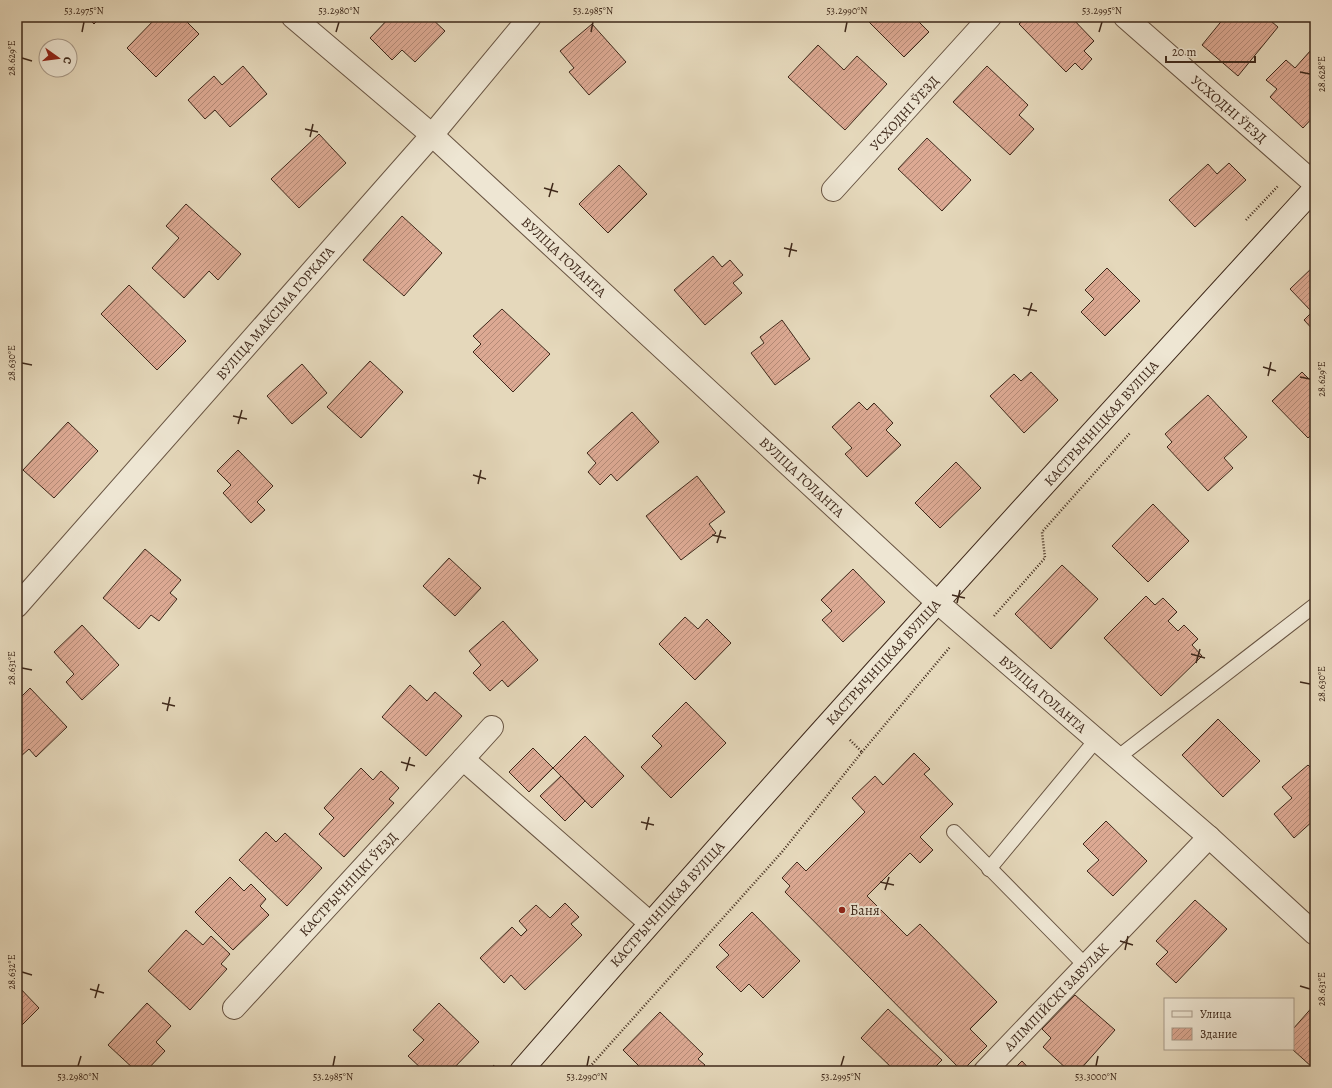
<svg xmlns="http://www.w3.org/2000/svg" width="1332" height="1088" font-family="Alegreya,serif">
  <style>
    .building { fill: url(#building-hatch); stroke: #3e281a }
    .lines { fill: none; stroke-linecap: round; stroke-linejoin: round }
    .lane-casing { stroke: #685442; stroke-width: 16 }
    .street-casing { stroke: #685442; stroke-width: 24 }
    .secondary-casing { stroke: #3e281a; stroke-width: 24 }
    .path { stroke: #3e281a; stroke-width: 2.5; stroke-dasharray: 1 2; stroke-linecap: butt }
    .lane { stroke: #eee6d3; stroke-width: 14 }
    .street { stroke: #eee6d3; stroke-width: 22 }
    .secondary { stroke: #eee6d3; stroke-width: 22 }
    .ticks { fill: none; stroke: #3e281a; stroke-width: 1.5 }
    .poi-dot { fill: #8f2418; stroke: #eee6d3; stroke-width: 1.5 }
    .labels { text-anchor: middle; stroke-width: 4; stroke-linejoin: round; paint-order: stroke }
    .street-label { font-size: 14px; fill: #3e281a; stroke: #eee6d3 }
    .poi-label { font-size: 14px; fill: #3e281a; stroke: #eee6d3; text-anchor: start }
    .neatline { fill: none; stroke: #3e281a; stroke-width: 1.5 }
    .ticks-label { font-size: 10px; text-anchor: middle; fill: #3e281a }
  </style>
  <defs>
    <pattern id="building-hatch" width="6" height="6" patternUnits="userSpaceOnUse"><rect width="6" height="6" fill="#dca993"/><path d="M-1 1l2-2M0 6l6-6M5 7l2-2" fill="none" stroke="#b48a77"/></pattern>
  </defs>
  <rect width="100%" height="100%" fill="#e5d8bb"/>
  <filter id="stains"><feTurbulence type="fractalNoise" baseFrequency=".005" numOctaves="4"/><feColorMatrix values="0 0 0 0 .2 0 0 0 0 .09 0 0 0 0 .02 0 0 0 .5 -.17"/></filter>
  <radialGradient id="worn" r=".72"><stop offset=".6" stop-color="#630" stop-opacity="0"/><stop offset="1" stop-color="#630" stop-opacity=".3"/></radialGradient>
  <!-- building -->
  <g class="building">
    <path d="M 87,17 L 101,17 L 94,24 Z"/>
    <path d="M 157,17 L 186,17 L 184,19 L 199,34 L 156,77 L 127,48 Z"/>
    <path d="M 390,17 L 430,17 L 445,31 L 415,62 L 402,50 L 392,60 L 370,38 Z"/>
    <path d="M 864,17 L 914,17 L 929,32 L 904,57 Z"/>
    <path d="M 1026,17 L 1071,17 L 1094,41 L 1084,51 L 1092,59 L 1082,70 L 1075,63 L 1066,72 L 1019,24 Z"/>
    <path d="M 1223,17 L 1266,17 L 1278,27 L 1238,76 L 1202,45 L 1224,18 Z"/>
    <path d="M 592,24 L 626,62 L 589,95 L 569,72 L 574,68 L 560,51 Z"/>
    <path d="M 818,45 L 844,70 L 857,56 L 887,84 L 845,130 L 788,77 Z"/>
    <path d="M 1311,50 L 1315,53 L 1315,115 L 1303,128 L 1270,97 L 1277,89 L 1266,80 L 1286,60 L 1295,68 Z"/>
    <path d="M 243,66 L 267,94 L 230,127 L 215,110 L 205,119 L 188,100 L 214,76 L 222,85 Z"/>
    <path d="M 987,66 L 1028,105 L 1019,115 L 1034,129 L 1010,155 L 953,102 Z"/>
    <path d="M 319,134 L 346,163 L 299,208 L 271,179 Z"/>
    <path d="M 927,138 L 971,180 L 942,211 L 898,169 Z"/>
    <path d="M 1229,163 L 1246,180 L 1195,227 L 1169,200 L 1208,164 L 1217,174 Z"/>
    <path d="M 619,165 L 647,194 L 608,233 L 579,204 Z"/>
    <path d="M 186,204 L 241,254 L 218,280 L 209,271 L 184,298 L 152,268 L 179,238 L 166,226 Z"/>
    <path d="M 402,216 L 442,253 L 404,296 L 363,260 Z"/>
    <path d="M 713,256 L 722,267 L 730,260 L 743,275 L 733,283 L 742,293 L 705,325 L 674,290 Z"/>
    <path d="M 1315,265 L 1315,332 L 1304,320 L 1312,312 L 1290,289 Z"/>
    <path d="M 1107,268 L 1140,301 L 1105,336 L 1081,312 L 1094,299 L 1085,290 Z"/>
    <path d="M 129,285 L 186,341 L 157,370 L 101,314 Z"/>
    <path d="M 502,309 L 550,354 L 513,392 L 473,352 L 481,344 L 473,336 Z"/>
    <path d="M 782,320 L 810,359 L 775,385 L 751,353 L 764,343 L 760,337 Z"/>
    <path d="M 370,361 L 403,392 L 361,438 L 327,407 Z"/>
    <path d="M 302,364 L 327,393 L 292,424 L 267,396 Z"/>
    <path d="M 1031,372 L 1058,400 L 1024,433 L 990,396 L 1014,374 L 1021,381 Z"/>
    <path d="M 1302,372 L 1315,385 L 1315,431 L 1308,438 L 1272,401 Z"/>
    <path d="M 1208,395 L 1247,437 L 1224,458 L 1233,468 L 1208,491 L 1167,447 L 1172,442 L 1165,434 Z"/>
    <path d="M 859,402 L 867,410 L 874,403 L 893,423 L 886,430 L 901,445 L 867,477 L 845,454 L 852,448 L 832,427 Z"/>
    <path d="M 632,412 L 659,442 L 617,481 L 611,474 L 600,485 L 588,472 L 596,463 L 587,453 Z"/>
    <path d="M 68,422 L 98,451 L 54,498 L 23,470 Z"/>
    <path d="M 238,450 L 273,486 L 257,502 L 265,510 L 251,523 L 223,493 L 231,485 L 217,471 Z"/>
    <path d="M 956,462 L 981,488 L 940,528 L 915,503 Z"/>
    <path d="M 697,476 L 725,512 L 709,524 L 716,533 L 681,560 L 646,516 Z"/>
    <path d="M 1153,504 L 1189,541 L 1148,582 L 1112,546 Z"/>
    <path d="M 145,549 L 181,580 L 170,593 L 177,599 L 159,621 L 151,615 L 139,629 L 103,598 Z"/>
    <path d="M 449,558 L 481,588 L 455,616 L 423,586 Z"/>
    <path d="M 1062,565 L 1098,599 L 1051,649 L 1015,614 Z"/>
    <path d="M 853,569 L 885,602 L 843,642 L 822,620 L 832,611 L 821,600 Z"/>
    <path d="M 1146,596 L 1155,605 L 1163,598 L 1177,612 L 1168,621 L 1178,631 L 1184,625 L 1198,639 L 1192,645 L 1202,656 L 1161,696 L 1104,638 Z"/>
    <path d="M 685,617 L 698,629 L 707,619 L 731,643 L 695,680 L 659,644 Z"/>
    <path d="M 503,621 L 538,660 L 508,687 L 502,680 L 490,691 L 473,673 L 481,665 L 469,651 Z"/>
    <path d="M 82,625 L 119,665 L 82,700 L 66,682 L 74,674 L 54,652 Z"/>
    <path d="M 410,685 L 427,701 L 435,692 L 462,716 L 426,756 L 382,717 Z"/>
    <path d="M 30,688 L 67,727 L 36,757 L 29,749 L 20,757 L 17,754 L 17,701 Z"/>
    <path d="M 686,702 L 726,743 L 671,798 L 641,767 L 662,746 L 652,736 Z"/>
    <path d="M 1218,719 L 1260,761 L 1223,797 L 1182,755 Z"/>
    <path d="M 585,736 L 624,776 L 592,808 L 553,768 Z"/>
    <path d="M 533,748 L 553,768 L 529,792 L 509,772 Z"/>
    <path d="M 914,753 L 930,769 L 924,774 L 953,804 L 920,837 L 933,850 L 920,863 L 910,853 L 867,896 L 907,936 L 920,924 L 997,1002 L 970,1029 L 987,1046 L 962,1071 L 785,892 L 790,886 L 782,878 L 797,862 L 806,871 L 865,812 L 852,798 L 875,776 L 883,785 Z"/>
    <path d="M 1308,765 L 1315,772 L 1315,819 L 1294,838 L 1274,814 L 1292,798 L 1282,787 Z"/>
    <path d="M 361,768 L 373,780 L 381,771 L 399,788 L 389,799 L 394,803 L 344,857 L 319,834 L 334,818 L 324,808 Z"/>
    <path d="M 561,776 L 585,801 L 565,821 L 540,796 Z"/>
    <path d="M 1106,821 L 1147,861 L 1113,896 L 1087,871 L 1099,860 L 1083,844 Z"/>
    <path d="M 266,832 L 276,842 L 285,833 L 322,868 L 287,906 L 239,860 Z"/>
    <path d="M 230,877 L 244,891 L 251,884 L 266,899 L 260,906 L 269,915 L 233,950 L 195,912 Z"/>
    <path d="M 1195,900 L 1227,929 L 1176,983 L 1156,964 L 1168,952 L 1156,941 Z"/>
    <path d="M 565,903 L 579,917 L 571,924 L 582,935 L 525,990 L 511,975 L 504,983 L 480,958 L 512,927 L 521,936 L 527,930 L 519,921 L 536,905 L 550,918 Z"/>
    <path d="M 752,912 L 800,961 L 763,998 L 749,984 L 741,992 L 716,967 L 729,955 L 719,945 Z"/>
    <path d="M 186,930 L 203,945 L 211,936 L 230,954 L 221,964 L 227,969 L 190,1010 L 148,971 Z"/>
    <path d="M 17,985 L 39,1008 L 19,1028 L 17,1026 Z"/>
    <path d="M 1075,995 L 1115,1030 L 1079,1071 L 1069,1071 L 1043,1047 L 1051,1038 L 1042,1029 Z"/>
    <path d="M 147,1003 L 171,1026 L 156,1042 L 165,1051 L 146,1071 L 136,1071 L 108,1045 Z"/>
    <path d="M 439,1003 L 479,1042 L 451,1071 L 424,1071 L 408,1056 L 424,1040 L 413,1030 Z"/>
    <path d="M 1315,1004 L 1315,1065 L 1313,1068 L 1292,1049 L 1293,1029 Z"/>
    <path d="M 888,1009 L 942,1060 L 931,1071 L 895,1071 L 861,1038 Z"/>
    <path d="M 660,1012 L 703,1054 L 698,1059 L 705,1065 L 699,1071 L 644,1071 L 623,1050 Z"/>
    <path d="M 1022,1061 L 1031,1071 L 1012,1071 Z"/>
  </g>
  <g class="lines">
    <defs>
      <g id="lane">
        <path d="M 1117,758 L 1315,605"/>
        <path d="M 954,832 L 1086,966"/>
        <path d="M 989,869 L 1096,740"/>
      </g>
      <g id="street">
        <path d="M 293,17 L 432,135 L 937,602 L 1209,837 L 1315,934"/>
        <path d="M 1125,17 L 1315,184"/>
        <path d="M 833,190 L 990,17"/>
        <path d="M 17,606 L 432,135 L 530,17"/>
        <path d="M 463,759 L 492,727"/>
        <path d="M 234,1008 L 463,759 L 650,923"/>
        <path d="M 985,1071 L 1209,837"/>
      </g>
      <path id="secondary" d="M 521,1071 C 781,772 1048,480 1315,188"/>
    </defs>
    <!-- lane casing -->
    <use href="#lane" class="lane-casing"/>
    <!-- street casing -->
    <use href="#street" class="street-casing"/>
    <!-- secondary casing -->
    <use href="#secondary" class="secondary-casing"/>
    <!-- path -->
    <g class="path">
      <path d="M 1311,147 L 1315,143"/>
      <path d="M 1246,220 L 1278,186"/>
      <path d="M 994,616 L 1045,558 L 1042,532 L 1130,433"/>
      <path d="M 862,752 L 950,647"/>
      <path d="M 490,1071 L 495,1065"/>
      <path d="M 586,1071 L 782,852 L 862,752 L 849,739"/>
    </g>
    <!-- lane -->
    <use href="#lane" class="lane"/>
    <!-- street -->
    <use href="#street" class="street"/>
    <!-- secondary -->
    <use href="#secondary" class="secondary"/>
  </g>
  <!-- ticks -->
  <path class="ticks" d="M 82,32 L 84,22M 336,32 L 339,22M 591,32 L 593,22M 845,32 L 847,22M 1099,32 L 1102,22M 22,58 L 32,61M 1300,72 L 1310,74M 305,129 L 318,132M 310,137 L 313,124M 544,188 L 558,192M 549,197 L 553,183M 784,248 L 797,251M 789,257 L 792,243M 1023,308 L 1037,311M 1028,316 L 1032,303M 22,363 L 32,365M 1263,367 L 1276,371M 1268,376 L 1271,362M 1300,377 L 1310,379M 233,416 L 247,419M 238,424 L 242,410M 473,475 L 486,479M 478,484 L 481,470M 712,535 L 726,538M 717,543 L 721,530M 952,595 L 965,598M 957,603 L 960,590M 1191,654 L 1205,658M 1196,663 L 1200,649M 22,668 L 32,670M 1300,682 L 1310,684M 162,703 L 175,706M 167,711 L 170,697M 401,762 L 415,766M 406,771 L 410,757M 641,822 L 654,825M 646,830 L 649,817M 880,882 L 894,885M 885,890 L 889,877M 1120,941 L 1133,945M 1125,950 L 1128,936M 22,972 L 32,975M 1300,986 L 1310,989M 90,989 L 104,993M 95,998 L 99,984M 78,1066 L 81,1056M 333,1066 L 335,1056M 587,1066 L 589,1056M 841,1066 L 844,1056M 1096,1066 L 1098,1056"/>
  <!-- markers -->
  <circle class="poi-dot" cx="842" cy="910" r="4"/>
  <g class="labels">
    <!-- street labels -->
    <g class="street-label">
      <text transform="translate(1229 109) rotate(41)" y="5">УСХОДНІ ЎЕЗД</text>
      <text transform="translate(904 113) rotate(-48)" y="5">УСХОДНІ ЎЕЗД</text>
      <text transform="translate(564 257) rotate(43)" y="5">ВУЛІЦА ГОЛАНТА</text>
      <text transform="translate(275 313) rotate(-49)" y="5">ВУЛІЦА МАКСІМА ГОРКАГА</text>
      <text transform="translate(1101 423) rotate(-48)" y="5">КАСТРЫЧНІЦКАЯ ВУЛІЦА</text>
      <text transform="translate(802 477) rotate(43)" y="5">ВУЛІЦА ГОЛАНТА</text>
      <text transform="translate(883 662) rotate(-48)" y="5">КАСТРЫЧНІЦКАЯ ВУЛІЦА</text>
      <text transform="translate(1043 694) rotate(41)" y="5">ВУЛІЦА ГОЛАНТА</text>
      <text transform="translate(348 884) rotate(-47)" y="5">КАСТРЫЧНІЦКІ ЎЕЗД</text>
      <text transform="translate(667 904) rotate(-48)" y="5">КАСТРЫЧНІЦКАЯ ВУЛІЦА</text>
      <text transform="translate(1056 997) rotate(-46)" y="5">АЛІМПІЙСКІ ЗАВУЛАК</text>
    </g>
    <!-- poi labels -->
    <g class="poi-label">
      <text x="850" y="915">Баня</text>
    </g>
  </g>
  <!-- margin -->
  <rect width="1332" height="1088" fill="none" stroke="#e5d8bb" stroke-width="44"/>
  <!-- legend -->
  <rect x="1164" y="998" width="130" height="52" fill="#eee6d3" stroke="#a89a89"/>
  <rect x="1172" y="1011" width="20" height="6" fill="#eee6d3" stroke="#a89a89"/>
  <text x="1200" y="1018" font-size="12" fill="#3e281a">Улица</text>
  <rect x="1172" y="1028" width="20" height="12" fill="url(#building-hatch)" stroke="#a89a89"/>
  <text x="1200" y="1038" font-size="12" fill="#3e281a">Здание</text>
  <!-- north arrow -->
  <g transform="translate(58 58) rotate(104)"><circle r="19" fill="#eee6d3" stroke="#a89a89"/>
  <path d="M0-3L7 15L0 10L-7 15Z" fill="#8f2418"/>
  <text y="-6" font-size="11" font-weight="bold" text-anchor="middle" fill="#3e281a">С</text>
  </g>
  <!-- scale -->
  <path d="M1166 56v6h89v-6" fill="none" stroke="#3e281a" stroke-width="2"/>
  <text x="1172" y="56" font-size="12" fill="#3e281a" stroke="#eee6d3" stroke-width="3" paint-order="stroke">20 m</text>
  <rect x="22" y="22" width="1288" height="1044" class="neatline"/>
  <g class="ticks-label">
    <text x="84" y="14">53.2975°N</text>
    <text x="339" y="14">53.2980°N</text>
    <text x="593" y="14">53.2985°N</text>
    <text x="847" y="14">53.2990°N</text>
    <text x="1102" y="14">53.2995°N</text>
    <text transform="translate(11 58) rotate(-90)" y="4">28.629°E</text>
    <text transform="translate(1321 74) rotate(-90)" y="4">28.628°E</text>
    <text transform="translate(11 363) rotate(-90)" y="4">28.630°E</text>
    <text transform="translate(1321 379) rotate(-90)" y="4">28.629°E</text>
    <text transform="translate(11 668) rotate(-90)" y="4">28.631°E</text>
    <text transform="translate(1321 684) rotate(-90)" y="4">28.630°E</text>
    <text transform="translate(11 972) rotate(-90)" y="4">28.632°E</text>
    <text transform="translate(1321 989) rotate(-90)" y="4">28.631°E</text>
    <text x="78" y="1080">53.2980°N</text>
    <text x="333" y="1080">53.2985°N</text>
    <text x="587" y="1080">53.2990°N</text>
    <text x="841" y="1080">53.2995°N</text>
    <text x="1096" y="1080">53.3000°N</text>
  </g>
  <rect width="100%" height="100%" filter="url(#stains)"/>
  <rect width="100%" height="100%" fill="url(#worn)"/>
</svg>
